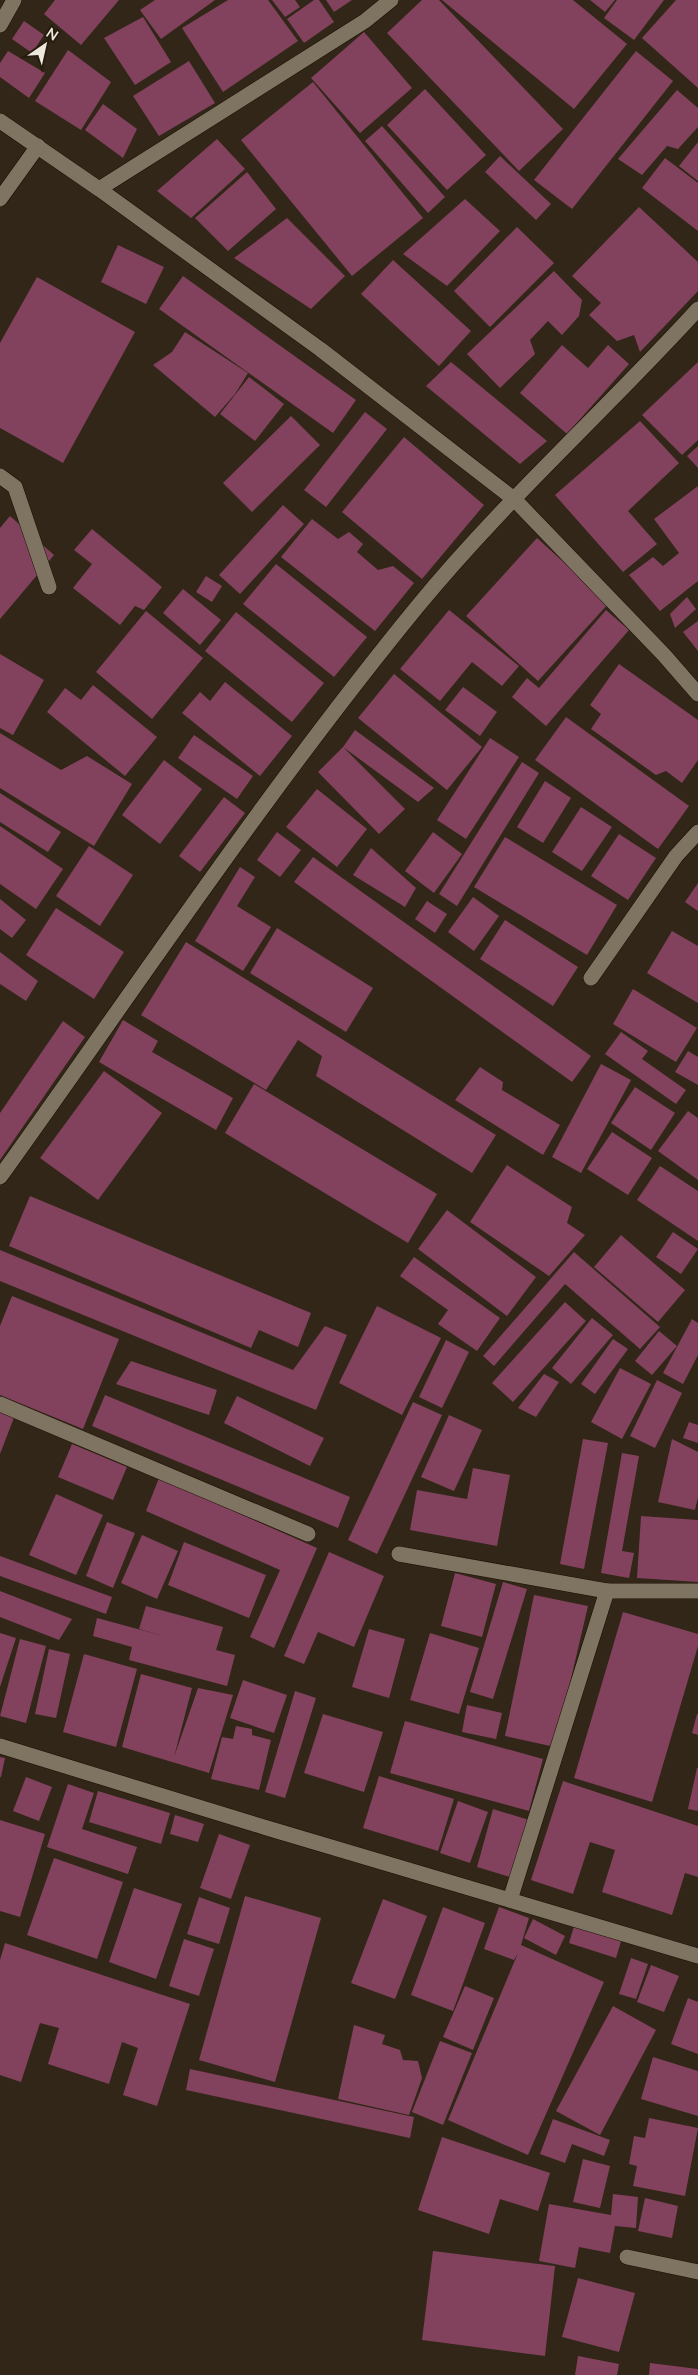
<svg xmlns="http://www.w3.org/2000/svg" width="698" height="2375" font-family="Lato,sans-serif">
  <style>
    .building { fill: #82425d }
    .lines { fill: none; stroke-linecap: round; stroke-linejoin: round }
    .minor-casing { stroke: #190f03; stroke-width: 16 }
    .minor { stroke: #7f7361; stroke-width: 15 }
  </style>
  <rect width="100%" height="100%" fill="#312617"/>
  <!-- building -->
  <g class="building">
    <path d="M 55,0 L 119,0 L 81,45 L 44,14 Z"/>
    <path d="M 155,0 L 215,0 L 161,39 L 140,10 Z"/>
    <path d="M 228,0 L 268,0 L 298,41 L 223,92 L 182,28 Z"/>
    <path d="M 272,0 L 295,0 L 300,7 L 285,17 Z"/>
    <path d="M 314,0 L 319,0 L 334,22 L 304,43 L 287,19 Z"/>
    <path d="M 326,0 L 352,0 L 334,12 Z"/>
    <path d="M 422,0 L 439,0 L 563,129 L 519,171 L 387,33 Z"/>
    <path d="M 442,0 L 573,0 L 627,44 L 574,109 Z"/>
    <path d="M 590,0 L 615,0 L 605,12 Z"/>
    <path d="M 617,0 L 664,0 L 634,40 L 604,18 Z"/>
    <path d="M 676,0 L 698,0 L 698,88 L 642,38 Z"/>
    <path d="M 143,17 L 171,62 L 135,85 L 104,38 Z"/>
    <path d="M 24,21 L 44,35 L 32,53 L 12,39 Z"/>
    <path d="M 364,32 L 412,88 L 360,133 L 311,78 Z"/>
    <path d="M 68,50 L 111,82 L 81,130 L 35,101 Z"/>
    <path d="M 8,51 L 45,73 L 29,98 L 0,77 L 0,63 Z"/>
    <path d="M 636,51 L 673,81 L 572,209 L 534,180 Z"/>
    <path d="M 189,61 L 215,103 L 159,136 L 133,96 Z"/>
    <path d="M 313,82 L 423,218 L 352,276 L 241,140 Z"/>
    <path d="M 425,89 L 486,155 L 447,190 L 387,125 Z"/>
    <path d="M 677,90 L 698,108 L 698,127 L 678,149 L 667,146 L 642,175 L 618,159 Z"/>
    <path d="M 103,104 L 137,129 L 123,158 L 85,130 Z"/>
    <path d="M 382,126 L 445,197 L 428,213 L 365,141 Z"/>
    <path d="M 217,139 L 245,169 L 191,218 L 157,191 Z"/>
    <path d="M 698,142 L 698,181 L 679,166 Z"/>
    <path d="M 500,156 L 551,204 L 536,220 L 485,172 Z"/>
    <path d="M 665,158 L 698,183 L 698,231 L 642,188 Z"/>
    <path d="M 247,172 L 276,209 L 228,251 L 195,218 Z"/>
    <path d="M 465,199 L 500,231 L 447,286 L 403,254 Z"/>
    <path d="M 639,207 L 698,262 L 698,291 L 640,352 L 634,335 L 617,341 L 589,315 L 601,303 L 572,276 Z"/>
    <path d="M 287,218 L 345,276 L 311,309 L 234,258 Z"/>
    <path d="M 517,227 L 554,263 L 490,327 L 454,291 Z"/>
    <path d="M 118,245 L 164,267 L 146,304 L 101,282 Z"/>
    <path d="M 393,260 L 471,331 L 439,366 L 361,294 Z"/>
    <path d="M 554,271 L 582,300 L 579,316 L 562,335 L 548,321 L 530,340 L 535,354 L 500,388 L 467,354 Z"/>
    <path d="M 183,276 L 356,400 L 333,433 L 159,309 Z"/>
    <path d="M 37,277 L 135,332 L 63,463 L 0,428 L 0,343 Z"/>
    <path d="M 185,332 L 248,373 L 235,394 L 215,417 L 153,365 L 172,352 Z"/>
    <path d="M 562,345 L 588,368 L 608,345 L 629,364 L 567,434 L 520,393 Z"/>
    <path d="M 451,362 L 547,441 L 520,464 L 426,386 Z"/>
    <path d="M 698,362 L 698,440 L 682,455 L 642,415 Z"/>
    <path d="M 249,377 L 284,404 L 255,441 L 220,414 Z"/>
    <path d="M 365,412 L 387,429 L 326,507 L 304,490 Z"/>
    <path d="M 291,416 L 320,445 L 252,512 L 223,483 Z"/>
    <path d="M 640,421 L 679,463 L 628,511 L 657,544 L 623,572 L 555,495 Z"/>
    <path d="M 404,437 L 484,505 L 422,579 L 342,512 Z"/>
    <path d="M 698,446 L 698,468 L 687,456 Z"/>
    <path d="M 698,486 L 698,581 L 660,611 L 629,575 L 653,557 L 663,566 L 679,553 L 654,519 Z"/>
    <path d="M 283,505 L 304,524 L 240,594 L 219,575 Z"/>
    <path d="M 10,516 L 54,555 L 0,619 L 0,528 Z"/>
    <path d="M 312,519 L 338,539 L 349,532 L 363,544 L 357,552 L 378,570 L 393,566 L 414,583 L 375,631 L 281,557 Z"/>
    <path d="M 92,529 L 162,587 L 144,610 L 135,606 L 120,625 L 73,588 L 92,564 L 74,550 Z"/>
    <path d="M 537,538 L 609,603 L 538,681 L 466,616 Z"/>
    <path d="M 276,564 L 367,637 L 334,677 L 243,604 Z"/>
    <path d="M 206,576 L 222,586 L 212,602 L 196,592 Z"/>
    <path d="M 183,589 L 221,620 L 200,645 L 163,613 Z"/>
    <path d="M 687,597 L 696,609 L 675,628 L 670,614 Z"/>
    <path d="M 449,610 L 519,666 L 502,686 L 472,662 L 440,701 L 400,669 Z"/>
    <path d="M 606,610 L 629,630 L 546,726 L 512,697 L 527,678 L 539,688 Z"/>
    <path d="M 146,611 L 203,658 L 152,719 L 96,672 Z"/>
    <path d="M 236,612 L 324,683 L 292,722 L 205,651 Z"/>
    <path d="M 698,621 L 698,651 L 683,632 Z"/>
    <path d="M 0,654 L 44,680 L 13,735 L 0,728 Z"/>
    <path d="M 619,664 L 698,720 L 698,760 L 682,783 L 666,771 L 656,775 L 591,729 L 601,714 L 590,705 Z"/>
    <path d="M 394,674 L 482,747 L 447,790 L 358,718 Z"/>
    <path d="M 225,682 L 292,736 L 260,776 L 182,713 L 200,692 L 210,701 Z"/>
    <path d="M 93,685 L 157,737 L 125,776 L 47,712 L 65,688 L 81,700 Z"/>
    <path d="M 463,687 L 497,712 L 480,736 L 445,710 Z"/>
    <path d="M 566,717 L 689,806 L 658,849 L 535,760 Z"/>
    <path d="M 355,730 L 434,788 L 418,802 L 343,747 L 405,809 L 379,834 L 318,772 L 343,747 Z"/>
    <path d="M 0,733 L 61,770 L 87,756 L 132,784 L 94,846 L 0,788 Z"/>
    <path d="M 194,735 L 253,776 L 237,799 L 178,758 Z"/>
    <path d="M 490,738 L 519,757 L 466,839 L 437,820 Z"/>
    <path d="M 164,760 L 202,789 L 160,844 L 122,815 Z"/>
    <path d="M 522,762 L 539,773 L 457,906 L 439,894 Z"/>
    <path d="M 545,781 L 571,798 L 543,843 L 517,827 Z"/>
    <path d="M 317,789 L 367,829 L 337,867 L 286,827 Z"/>
    <path d="M 0,793 L 61,832 L 48,852 L 0,822 Z"/>
    <path d="M 224,797 L 245,813 L 200,872 L 179,856 Z"/>
    <path d="M 581,807 L 612,827 L 582,871 L 552,852 Z"/>
    <path d="M 0,826 L 63,869 L 36,909 L 0,884 Z"/>
    <path d="M 277,832 L 301,850 L 280,877 L 257,860 Z"/>
    <path d="M 433,832 L 462,854 L 434,893 L 405,871 Z"/>
    <path d="M 619,834 L 656,858 L 628,900 L 591,876 Z"/>
    <path d="M 505,837 L 617,905 L 587,955 L 474,887 Z"/>
    <path d="M 89,846 L 133,875 L 100,926 L 56,896 Z"/>
    <path d="M 371,848 L 416,888 L 405,907 L 353,875 Z"/>
    <path d="M 313,857 L 591,1056 L 572,1082 L 294,882 Z"/>
    <path d="M 240,867 L 255,877 L 237,906 L 271,927 L 243,971 L 195,941 Z"/>
    <path d="M 698,883 L 698,911 L 685,902 Z"/>
    <path d="M 473,897 L 499,916 L 474,951 L 448,932 Z"/>
    <path d="M 0,899 L 26,920 L 12,938 L 0,929 Z"/>
    <path d="M 427,901 L 447,914 L 435,933 L 415,919 Z"/>
    <path d="M 56,908 L 124,952 L 94,999 L 26,955 Z"/>
    <path d="M 505,920 L 578,967 L 553,1006 L 480,959 Z"/>
    <path d="M 277,928 L 373,988 L 346,1032 L 250,973 Z"/>
    <path d="M 672,931 L 698,946 L 698,1003 L 647,973 Z"/>
    <path d="M 186,942 L 496,1135 L 472,1173 L 316,1076 L 322,1056 L 298,1040 L 266,1090 L 141,1015 Z"/>
    <path d="M 0,952 L 38,981 L 26,1001 L 0,984 Z"/>
    <path d="M 633,989 L 697,1028 L 676,1062 L 613,1024 Z"/>
    <path d="M 123,1020 L 158,1041 L 152,1052 L 233,1098 L 216,1130 L 99,1062 Z"/>
    <path d="M 63,1021 L 85,1037 L 0,1160 L 0,1113 Z"/>
    <path d="M 621,1032 L 648,1051 L 642,1059 L 686,1090 L 676,1104 L 605,1054 Z"/>
    <path d="M 688,1051 L 698,1057 L 698,1085 L 675,1072 Z"/>
    <path d="M 601,1064 L 631,1080 L 581,1173 L 552,1157 Z"/>
    <path d="M 480,1067 L 503,1082 L 502,1090 L 560,1125 L 543,1155 L 455,1100 Z"/>
    <path d="M 104,1071 L 162,1113 L 98,1200 L 40,1158 Z"/>
    <path d="M 254,1084 L 437,1194 L 408,1243 L 225,1133 Z"/>
    <path d="M 635,1087 L 675,1113 L 651,1150 L 611,1123 Z"/>
    <path d="M 688,1111 L 698,1118 L 698,1180 L 658,1151 Z"/>
    <path d="M 612,1132 L 652,1158 L 628,1195 L 587,1169 Z"/>
    <path d="M 507,1165 L 572,1207 L 567,1223 L 585,1235 L 549,1276 L 470,1222 Z"/>
    <path d="M 660,1166 L 698,1191 L 698,1241 L 637,1200 Z"/>
    <path d="M 30,1196 L 311,1313 L 298,1347 L 259,1330 L 251,1348 L 9,1246 Z"/>
    <path d="M 447,1210 L 536,1277 L 507,1316 L 418,1249 Z"/>
    <path d="M 673,1232 L 698,1249 L 681,1274 L 656,1257 Z"/>
    <path d="M 621,1235 L 685,1290 L 658,1322 L 594,1267 Z"/>
    <path d="M 0,1250 L 293,1370 L 325,1326 L 347,1335 L 316,1410 L 0,1281 Z"/>
    <path d="M 574,1252 L 660,1327 L 640,1349 L 565,1284 L 494,1366 L 483,1356 Z"/>
    <path d="M 414,1257 L 500,1318 L 477,1351 L 438,1324 L 448,1310 L 400,1276 Z"/>
    <path d="M 12,1296 L 119,1339 L 83,1429 L 0,1395 L 0,1326 Z"/>
    <path d="M 565,1302 L 586,1321 L 513,1402 L 492,1383 Z"/>
    <path d="M 377,1306 L 441,1338 L 402,1415 L 339,1383 Z"/>
    <path d="M 592,1318 L 613,1335 L 571,1384 L 552,1368 Z"/>
    <path d="M 692,1319 L 698,1323 L 698,1355 L 683,1384 L 663,1373 Z"/>
    <path d="M 659,1331 L 677,1346 L 652,1375 L 635,1361 Z"/>
    <path d="M 613,1339 L 628,1349 L 595,1394 L 581,1384 Z"/>
    <path d="M 446,1340 L 469,1352 L 442,1408 L 419,1397 Z"/>
    <path d="M 131,1361 L 217,1390 L 209,1415 L 116,1384 Z"/>
    <path d="M 620,1368 L 651,1384 L 622,1439 L 591,1422 Z"/>
    <path d="M 544,1374 L 559,1382 L 536,1417 L 518,1408 Z"/>
    <path d="M 657,1380 L 682,1393 L 655,1448 L 630,1436 Z"/>
    <path d="M 105,1395 L 350,1497 L 338,1528 L 92,1426 Z"/>
    <path d="M 237,1396 L 324,1438 L 310,1466 L 224,1423 Z"/>
    <path d="M 413,1402 L 442,1415 L 377,1554 L 348,1540 Z"/>
    <path d="M 0,1409 L 15,1415 L 0,1454 Z"/>
    <path d="M 449,1415 L 482,1430 L 454,1491 L 421,1477 Z"/>
    <path d="M 689,1422 L 698,1425 L 698,1443 L 683,1438 Z"/>
    <path d="M 583,1439 L 608,1443 L 584,1569 L 560,1564 Z"/>
    <path d="M 672,1439 L 698,1452 L 698,1497 L 695,1510 L 658,1502 Z"/>
    <path d="M 72,1444 L 127,1467 L 113,1500 L 58,1477 Z"/>
    <path d="M 622,1453 L 639,1456 L 622,1551 L 634,1553 L 629,1578 L 601,1573 Z"/>
    <path d="M 473,1468 L 510,1475 L 497,1546 L 410,1530 L 417,1490 L 467,1499 Z"/>
    <path d="M 159,1478 L 317,1548 L 274,1648 L 250,1637 L 280,1570 L 146,1511 Z"/>
    <path d="M 56,1494 L 103,1515 L 76,1575 L 29,1555 Z"/>
    <path d="M 641,1516 L 698,1520 L 698,1582 L 637,1578 Z"/>
    <path d="M 107,1522 L 135,1533 L 113,1588 L 86,1576 Z"/>
    <path d="M 142,1535 L 178,1551 L 157,1599 L 121,1583 Z"/>
    <path d="M 184,1542 L 266,1575 L 249,1618 L 168,1585 Z"/>
    <path d="M 329,1552 L 384,1576 L 354,1647 L 318,1632 L 304,1664 L 284,1656 Z"/>
    <path d="M 0,1556 L 112,1597 L 106,1614 L 0,1576 Z"/>
    <path d="M 455,1573 L 496,1584 L 482,1637 L 441,1626 Z"/>
    <path d="M 503,1582 L 527,1589 L 493,1699 L 470,1692 Z"/>
    <path d="M 0,1591 L 72,1619 L 59,1640 L 0,1617 Z"/>
    <path d="M 534,1595 L 588,1606 L 555,1747 L 505,1736 Z"/>
    <path d="M 146,1606 L 223,1627 L 216,1650 L 235,1655 L 227,1686 L 129,1660 L 132,1647 L 93,1636 L 97,1618 L 167,1637 L 139,1629 Z"/>
    <path d="M 623,1612 L 698,1634 L 698,1646 L 652,1802 L 574,1778 Z"/>
    <path d="M 369,1629 L 405,1639 L 389,1698 L 352,1687 Z"/>
    <path d="M 0,1633 L 16,1638 L 0,1687 Z"/>
    <path d="M 430,1633 L 479,1648 L 459,1714 L 410,1700 Z"/>
    <path d="M 20,1639 L 46,1646 L 26,1723 L 0,1716 Z"/>
    <path d="M 49,1649 L 70,1654 L 56,1718 L 35,1714 Z"/>
    <path d="M 84,1654 L 137,1669 L 116,1747 L 63,1732 Z"/>
    <path d="M 141,1674 L 192,1688 L 174,1757 L 198,1688 L 233,1695 L 209,1773 L 122,1747 Z"/>
    <path d="M 243,1680 L 287,1695 L 274,1733 L 230,1718 Z"/>
    <path d="M 295,1691 L 316,1698 L 285,1798 L 265,1792 Z"/>
    <path d="M 467,1705 L 502,1713 L 496,1739 L 462,1732 Z"/>
    <path d="M 323,1714 L 383,1732 L 364,1792 L 304,1773 Z"/>
    <path d="M 697,1714 L 698,1714 L 698,1735 L 692,1733 Z"/>
    <path d="M 405,1721 L 543,1759 L 529,1811 L 390,1773 Z"/>
    <path d="M 236,1726 L 252,1729 L 252,1735 L 271,1740 L 259,1790 L 211,1779 L 222,1737 L 233,1739 Z"/>
    <path d="M 0,1757 L 5,1758 L 1,1777 L 0,1777 Z"/>
    <path d="M 697,1768 L 698,1768 L 698,1811 L 688,1809 Z"/>
    <path d="M 379,1776 L 454,1799 L 438,1851 L 363,1828 Z"/>
    <path d="M 26,1777 L 52,1787 L 39,1821 L 13,1811 Z"/>
    <path d="M 563,1781 L 698,1826 L 698,1877 L 685,1873 L 672,1915 L 602,1892 L 615,1850 L 590,1842 L 573,1894 L 531,1880 Z"/>
    <path d="M 68,1784 L 94,1793 L 82,1829 L 137,1847 L 128,1874 L 47,1847 Z"/>
    <path d="M 98,1791 L 170,1813 L 161,1844 L 89,1822 Z"/>
    <path d="M 458,1801 L 488,1812 L 470,1863 L 440,1853 Z"/>
    <path d="M 493,1809 L 529,1820 L 513,1878 L 477,1867 Z"/>
    <path d="M 175,1815 L 204,1824 L 198,1842 L 170,1834 Z"/>
    <path d="M 0,1820 L 45,1834 L 20,1917 L 0,1911 Z"/>
    <path d="M 219,1834 L 250,1845 L 231,1899 L 200,1888 Z"/>
    <path d="M 54,1858 L 123,1882 L 97,1959 L 27,1935 Z"/>
    <path d="M 134,1888 L 182,1904 L 156,1979 L 109,1962 Z"/>
    <path d="M 245,1896 L 321,1918 L 275,2082 L 199,2060 Z"/>
    <path d="M 199,1897 L 230,1908 L 219,1944 L 187,1934 Z"/>
    <path d="M 383,1899 L 427,1916 L 395,1999 L 351,1983 Z"/>
    <path d="M 443,1907 L 485,1923 L 453,2011 L 411,1995 Z"/>
    <path d="M 499,1907 L 529,1918 L 521,1945 L 604,1982 L 528,2155 L 448,2120 L 518,1953 L 514,1960 L 484,1949 Z"/>
    <path d="M 533,1919 L 565,1936 L 556,1955 L 524,1938 Z"/>
    <path d="M 575,1923 L 622,1938 L 616,1958 L 569,1943 Z"/>
    <path d="M 184,1939 L 214,1949 L 199,1996 L 169,1986 Z"/>
    <path d="M 5,1943 L 190,2004 L 157,2106 L 123,2095 L 138,2048 L 122,2042 L 109,2084 L 48,2064 L 59,2028 L 40,2023 L 21,2082 L 0,2075 L 0,1960 Z"/>
    <path d="M 631,1958 L 648,1964 L 636,1999 L 619,1994 Z"/>
    <path d="M 651,1965 L 679,1976 L 664,2012 L 637,2002 Z"/>
    <path d="M 465,1986 L 494,1998 L 473,2050 L 443,2037 Z"/>
    <path d="M 688,1998 L 698,2002 L 698,2054 L 671,2044 Z"/>
    <path d="M 613,2006 L 656,2030 L 600,2135 L 556,2111 Z"/>
    <path d="M 354,2025 L 385,2035 L 382,2044 L 400,2050 L 403,2060 L 418,2061 L 422,2078 L 409,2115 L 338,2099 Z"/>
    <path d="M 440,2041 L 472,2053 L 443,2125 L 412,2112 Z"/>
    <path d="M 653,2057 L 698,2071 L 698,2116 L 641,2099 Z"/>
    <path d="M 190,2069 L 414,2117 L 410,2138 L 186,2090 Z"/>
    <path d="M 649,2118 L 698,2128 L 685,2196 L 633,2186 L 637,2166 L 629,2164 L 634,2136 L 645,2138 Z"/>
    <path d="M 553,2119 L 610,2140 L 604,2156 L 572,2144 L 565,2163 L 540,2154 Z"/>
    <path d="M 442,2137 L 550,2173 L 538,2211 L 500,2199 L 489,2234 L 418,2210 Z"/>
    <path d="M 583,2159 L 610,2166 L 600,2208 L 573,2202 Z"/>
    <path d="M 613,2194 L 638,2197 L 636,2228 L 615,2226 L 610,2253 L 579,2247 L 575,2268 L 539,2261 L 549,2204 L 611,2215 Z"/>
    <path d="M 645,2198 L 678,2206 L 672,2238 L 638,2231 Z"/>
    <path d="M 433,2251 L 555,2266 L 545,2356 L 422,2340 Z"/>
    <path d="M 578,2278 L 635,2293 L 619,2352 L 562,2337 Z"/>
    <path d="M 578,2356 L 619,2364 L 617,2375 L 575,2375 Z"/>
    <path d="M 650,2363 L 698,2369 L 698,2375 L 649,2375 Z"/>
  </g>
  <g class="lines">
    <defs>
      <g id="minor">
        <path d="M 0,25 L 14,0"/>
        <path d="M 0,121 L 99,189 L 320,349 L 514,499 L 664,655 L 698,694"/>
        <path d="M 99,189 L 365,21 L 391,0"/>
        <path d="M 0,199 L 38,146"/>
        <path d="M 0,476 L 15,487 L 49,587"/>
        <path d="M 591,978 L 676,856 L 698,832"/>
        <path d="M 0,1177 C 137,986 268,789 417,607 C 504,501 606,410 698,309"/>
        <path d="M 0,1404 L 308,1534"/>
        <path d="M 399,1554 L 607,1591 L 698,1591"/>
        <path d="M 0,1746 L 267,1828 L 698,1956"/>
        <path d="M 510,1900 L 607,1591"/>
        <path d="M 627,2257 L 698,2272"/>
      </g>
    </defs>
    <!-- minor casing -->
    <use href="#minor" class="minor-casing"/>
    <!-- minor -->
    <use href="#minor" class="minor"/>
  </g>
  <!-- north arrow -->
  <g transform="translate(45 45) rotate(34)" stroke="#271d0e" stroke-width="4" paint-order="stroke">
  <path d="M0-4L9 19L0 12L-9 19Z" fill="#efe8df"/>
  <text y="-8" font-size="14" font-weight="bold" text-anchor="middle" fill="#efe8df">N</text>
  </g>
</svg>
